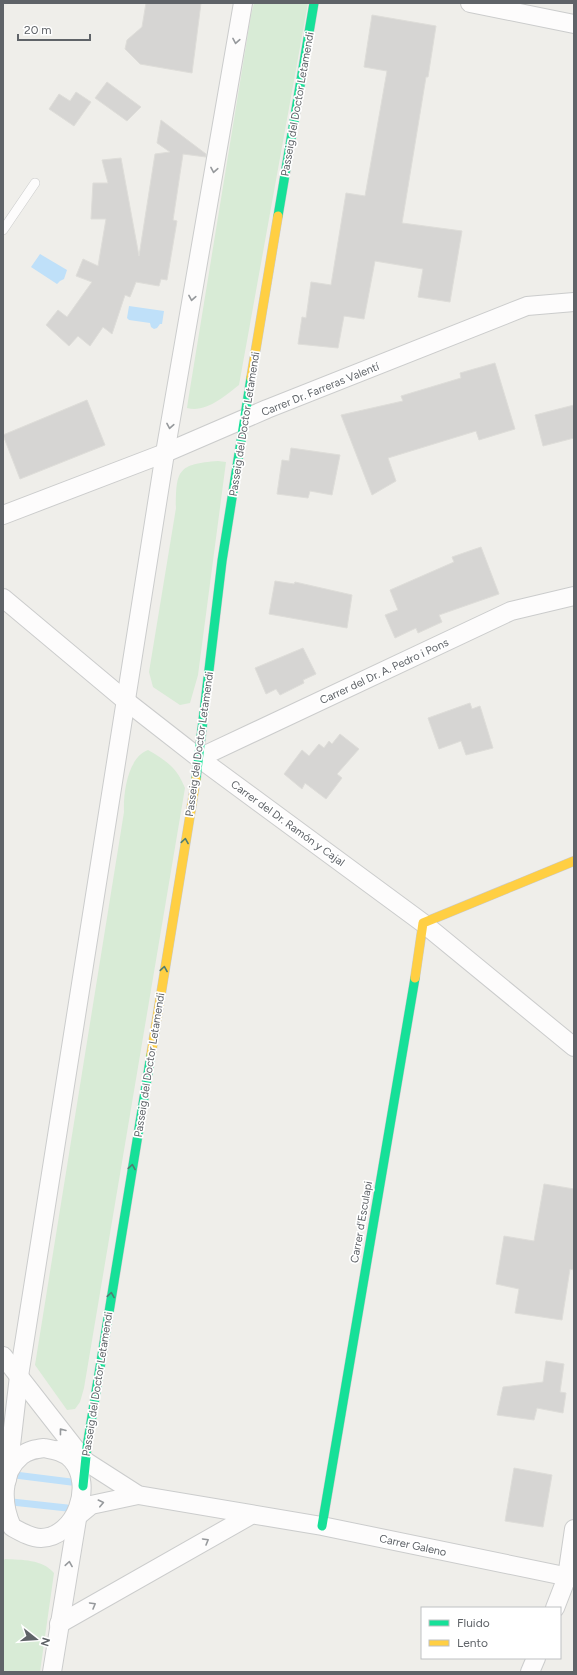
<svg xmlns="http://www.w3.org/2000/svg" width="577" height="1675" font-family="Figtree,sans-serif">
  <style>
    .green { fill: #d8ebd6 }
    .water { fill: #bfe0f9 }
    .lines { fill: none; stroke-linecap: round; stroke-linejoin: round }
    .stream { stroke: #bfe0f9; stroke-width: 7 }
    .building { fill: #d6d5d3; stroke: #deddd9 }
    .lane-casing { stroke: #cbcccc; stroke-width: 10 }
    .street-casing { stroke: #cbcccc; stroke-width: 20 }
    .fast-casing { stroke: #cacacb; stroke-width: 10 }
    .slow-casing { stroke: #cacacb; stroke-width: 10 }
    .lane { stroke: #fdfcfc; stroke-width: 9 }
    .street { stroke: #fdfcfc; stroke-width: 18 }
    .fast { stroke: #16e098; stroke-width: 9 }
    .slow { stroke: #ffcf43; stroke-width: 9 }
    .oneway { stroke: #96999c }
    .oneway2 { stroke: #507c72 }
    .labels { text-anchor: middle; stroke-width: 3.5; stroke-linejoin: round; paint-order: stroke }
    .street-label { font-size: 11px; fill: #5f6368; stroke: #fff }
  </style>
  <rect width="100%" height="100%" fill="#efeeea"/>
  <!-- green -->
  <g class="green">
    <path d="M 254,3 L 308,3 L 239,385 C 225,396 206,413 187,408 L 188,401 L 251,15 Z"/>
    <path d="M 218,461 L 226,462 L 198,675 L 190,703 L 180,705 L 153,687 L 149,672 L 176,508 C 176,470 178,464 218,461 Z"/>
    <path d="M 148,750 C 167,761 177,768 185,788 L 84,1388 L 80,1402 L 75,1409 L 67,1410 L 35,1365 L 124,812 C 123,793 128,757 148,750 Z"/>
    <path d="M 5,1559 C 22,1560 42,1559 54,1573 L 40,1672 L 3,1672 L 3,1561 Z"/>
  </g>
  <!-- water -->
  <g class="water">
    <path d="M 40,254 L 67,270 L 64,279 L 60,281 L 57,284 L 31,267 Z"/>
    <path d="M 129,306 L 164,311 L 162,324 L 160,324 L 157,328 L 154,329 L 151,327 L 150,323 L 129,320 L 127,318 Z"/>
  </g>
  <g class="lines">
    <!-- stream -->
    <g class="stream">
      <path d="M 15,1475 L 71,1482"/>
      <path d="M 12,1502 L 67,1508"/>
    </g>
  </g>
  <!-- building -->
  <g class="building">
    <path d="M 146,3 L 201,3 L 192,73 L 140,64 L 125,49 L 127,40 L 142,27 Z"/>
    <path d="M 372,15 L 436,26 L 428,77 L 426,77 L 402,223 L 462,231 L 450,302 L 418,297 L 423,269 L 375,261 L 364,319 L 344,316 L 338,348 L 298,344 L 302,317 L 306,318 L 311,282 L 331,285 L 346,193 L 365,196 L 387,71 L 364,67 Z"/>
    <path d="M 107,82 L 141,107 L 127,121 L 95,98 Z"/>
    <path d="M 76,92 L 91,102 L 74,126 L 49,109 L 59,94 L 70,101 Z"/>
    <path d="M 161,120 L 206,154 L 206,157 L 183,154 L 173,220 L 177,221 L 167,280 L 161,279 L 159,286 L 136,282 L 130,297 L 125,295 L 112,334 L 103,327 L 90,346 L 78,336 L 69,346 L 46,325 L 58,310 L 67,317 L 92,282 L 76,276 L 83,259 L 98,266 L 106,219 L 91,219 L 93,183 L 108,183 L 102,160 L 121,158 L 139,256 L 155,154 L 170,152 L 157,143 Z"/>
    <path d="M 495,363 L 515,429 L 479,440 L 476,431 L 388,458 L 396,481 L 372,495 L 341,415 L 403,401 L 401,396 L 461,378 L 460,373 Z"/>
    <path d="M 87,400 L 105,445 L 20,479 L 3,435 Z"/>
    <path d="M 574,405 L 574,438 L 543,446 L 535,415 Z"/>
    <path d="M 291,448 L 340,455 L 332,495 L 310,491 L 308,498 L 277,494 L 282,460 L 289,461 Z"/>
    <path d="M 481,547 L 499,594 L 439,615 L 442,622 L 418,633 L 416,628 L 395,638 L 385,615 L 398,610 L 390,590 L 454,562 L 452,557 Z"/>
    <path d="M 275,581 L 294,584 L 295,582 L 352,595 L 347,628 L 269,614 Z"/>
    <path d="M 303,648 L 316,674 L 303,680 L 304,683 L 280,695 L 276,689 L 266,694 L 255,668 Z"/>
    <path d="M 470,703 L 472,709 L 480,706 L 493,748 L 466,755 L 461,741 L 439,749 L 428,718 Z"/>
    <path d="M 340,734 L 359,749 L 337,774 L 342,778 L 326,799 L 305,783 L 302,789 L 284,774 L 302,750 L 309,756 L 319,744 L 324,748 L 329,741 L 332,744 Z"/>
    <path d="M 544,1184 L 574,1189 L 574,1270 L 570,1269 L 562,1320 L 515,1313 L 519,1289 L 496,1284 L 504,1236 L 534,1241 Z"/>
    <path d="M 546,1361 L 564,1364 L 560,1392 L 566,1393 L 563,1413 L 537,1408 L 534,1420 L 497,1415 L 503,1387 L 543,1382 Z"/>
    <path d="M 514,1468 L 552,1475 L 543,1527 L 505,1521 Z"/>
  </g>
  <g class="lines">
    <defs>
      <path id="lane" d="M 3,230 L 35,183"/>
      <g id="street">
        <path d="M 470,3 L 574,24"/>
        <path d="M 3,515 L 165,453 L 267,409 L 527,306 L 574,302"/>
        <path d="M 3,598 L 126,701 L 199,758 L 423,923 L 574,1047"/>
        <path d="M 199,758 L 511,611 L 574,596"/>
        <path d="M 3,1356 L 85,1461"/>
        <path d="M 44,1448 C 54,1450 65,1452 72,1460 C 94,1485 76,1537 41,1538 C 31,1538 21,1532 12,1527 C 2,1505 0,1473 21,1456 C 28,1450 36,1449 44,1448 Z"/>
        <path d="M 58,1450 L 85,1461 L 138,1495 L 322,1526 L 574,1578"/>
        <path d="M 7,1480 L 19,1376 L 165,453 L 243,3"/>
        <path d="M 73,1520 L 91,1505 L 138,1495"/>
        <path d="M 555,1608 L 567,1577 L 574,1529"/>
        <path d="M 59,1624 L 251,1515"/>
        <path d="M 52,1672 L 78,1513"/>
        <path d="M 530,1672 L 536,1658"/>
      </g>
      <g id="fast">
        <path d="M 278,216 L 314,3"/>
        <path d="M 196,779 L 222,561 L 251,378"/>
        <path d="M 83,1486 L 87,1447 L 151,1055"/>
        <path d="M 322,1526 L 415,978"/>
      </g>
      <g id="slow">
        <path d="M 251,378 L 278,216"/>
        <path d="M 415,978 L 423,923 L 574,861"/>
        <path d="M 151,1055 L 196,779"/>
      </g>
    </defs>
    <!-- lane casing -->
    <use href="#lane" class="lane-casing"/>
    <!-- street casing -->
    <use href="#street" class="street-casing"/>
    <!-- fast casing -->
    <use href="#fast" class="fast-casing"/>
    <!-- slow casing -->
    <use href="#slow" class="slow-casing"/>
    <!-- lane -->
    <use href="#lane" class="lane"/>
    <!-- street -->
    <use href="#street" class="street"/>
    <!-- fast -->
    <use href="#fast" class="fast"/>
    <!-- slow -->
    <use href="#slow" class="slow"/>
  </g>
  <!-- one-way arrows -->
  <defs><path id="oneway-chevron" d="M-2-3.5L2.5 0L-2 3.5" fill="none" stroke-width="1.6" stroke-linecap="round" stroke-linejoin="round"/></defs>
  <g class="oneway">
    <use href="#oneway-chevron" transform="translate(236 41) rotate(100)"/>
    <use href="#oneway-chevron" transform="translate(214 170) rotate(100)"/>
    <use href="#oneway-chevron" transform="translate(192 298) rotate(100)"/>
    <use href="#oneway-chevron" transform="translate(170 426) rotate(100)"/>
    <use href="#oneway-chevron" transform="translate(62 1431) rotate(-128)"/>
    <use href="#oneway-chevron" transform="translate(101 1503) rotate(-13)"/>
    <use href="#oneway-chevron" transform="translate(206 1541) rotate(-30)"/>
    <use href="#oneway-chevron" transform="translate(69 1564) rotate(-81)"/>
    <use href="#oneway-chevron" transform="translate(93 1605) rotate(-30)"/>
  </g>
  <g class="oneway2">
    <use href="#oneway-chevron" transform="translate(185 841) rotate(-81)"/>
    <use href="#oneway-chevron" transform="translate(164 969) rotate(-81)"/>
    <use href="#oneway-chevron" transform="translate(132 1167) rotate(-81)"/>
    <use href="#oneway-chevron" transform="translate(111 1295) rotate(-81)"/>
  </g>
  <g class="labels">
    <!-- street labels -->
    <g class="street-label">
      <text transform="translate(297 104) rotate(-80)" y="4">Passeig del Doctor Letamendi</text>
      <text transform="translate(320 389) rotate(-22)" y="4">Carrer Dr. Farreras Valentí</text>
      <text transform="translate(244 424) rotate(-81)" y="4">Passeig del Doctor Letamendi</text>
      <text transform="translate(384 671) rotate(-25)" y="4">Carrer del Dr. A. Pedro i Pons</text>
      <text transform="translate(199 744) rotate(-82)" y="4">Passeig del Doctor Letamendi</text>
      <text transform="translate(288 823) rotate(36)" y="4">Carrer del Dr. Ramón y Cajal</text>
      <text transform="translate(149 1065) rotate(-81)" y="4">Passeig del Doctor Letamendi</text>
      <text transform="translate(361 1222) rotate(-80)" y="4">Carrer d'Esculapi</text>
      <text transform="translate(97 1384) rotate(-81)" y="4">Passeig del Doctor Letamendi</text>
      <text transform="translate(413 1545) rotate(12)" y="4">Carrer Galeno</text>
    </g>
  </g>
  <!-- border -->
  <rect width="577" height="1675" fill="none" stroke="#5f6368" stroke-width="8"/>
  <!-- legend -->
  <rect x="421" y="1607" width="140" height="52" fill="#ffffff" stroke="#bfc1c3"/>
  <rect x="429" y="1620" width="20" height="6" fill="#16e098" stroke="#bfc1c3"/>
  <text x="457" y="1627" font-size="12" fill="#5f6368">Fluido</text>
  <rect x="429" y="1640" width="20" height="6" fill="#ffcf43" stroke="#bfc1c3"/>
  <text x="457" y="1647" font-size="12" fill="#5f6368">Lento</text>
  <!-- north arrow -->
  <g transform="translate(36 1639) rotate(107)" stroke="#ffffff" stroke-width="3" paint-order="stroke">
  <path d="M0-3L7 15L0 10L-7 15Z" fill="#5f6368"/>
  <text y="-6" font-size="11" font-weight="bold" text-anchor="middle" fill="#5f6368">N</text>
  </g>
  <!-- scale -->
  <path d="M18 34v6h72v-6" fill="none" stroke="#5f6368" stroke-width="2"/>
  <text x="24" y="34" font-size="12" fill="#5f6368" stroke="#ffffff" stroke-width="3" paint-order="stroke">20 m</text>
</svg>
